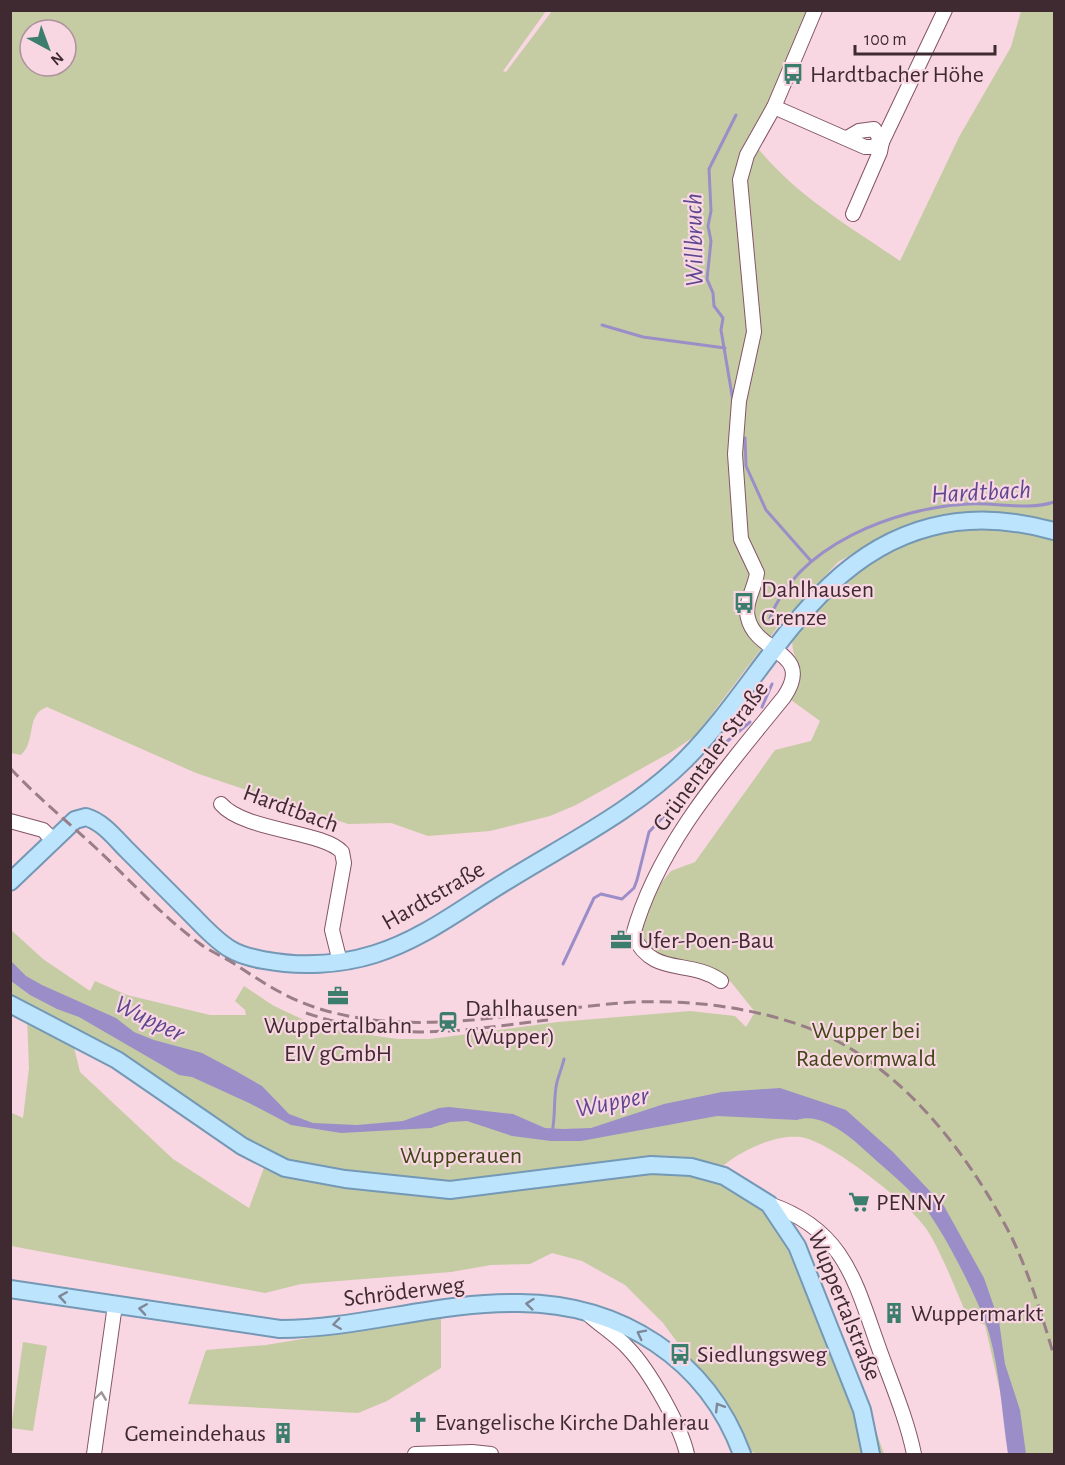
<svg xmlns="http://www.w3.org/2000/svg" width="1065" height="1465" font-family="'Alegreya Sans',sans-serif">
  <style>
    .green { fill: #c5cca3; fill-rule: evenodd }
    .water { fill: #9b8ec8 }
    .lines { fill: none; stroke-linecap: round; stroke-linejoin: round }
    .stream { stroke: #9b8ec8; stroke-width: 3 }
    .minor-casing { stroke: #845467; stroke-width: 16 }
    .major-casing { stroke: #7498b5; stroke-width: 20 }
    .minor { stroke: #fff; stroke-width: 14 }
    .major { stroke: #bce5fd; stroke-width: 16 }
    .rail { stroke: #997e87; stroke-width: 3; stroke-dasharray: 12 6; stroke-linecap: butt }
    .oneway { stroke: #7e8898 }
    .oneway2 { stroke: #9f9498 }
    .labels { text-anchor: middle; stroke-width: 4.5; stroke-linejoin: round; paint-order: stroke }
    .poi-label { font-size: 24px; fill: #3f2a32; stroke: #f8d6e2; text-anchor: start }
    .street-label { font-size: 24px; fill: #3f2a32; stroke: #f8d6e2 }
    .park-label { font-size: 24px; fill: #414616; stroke: #f8d6e2 }
    .water-label { font-size: 26px; font-style: italic; fill: #5d4890; stroke: #f8d6e2 }
  </style>
  <rect width="100%" height="100%" fill="#f8d6e2"/>
  <!-- green -->
  <g class="green">
    <path d="M 10,11 L 546,11 L 503,71 L 506,72 L 552,11 L 812,11 L 756,146 C 795,195 849,226 900,261 L 959,137 L 1011,47 L 1021,11 L 1054,11 L 1054,525 L 926,522 L 880,538 L 838,562 L 779,625 L 696,735 L 673,751 L 576,805 L 550,816 L 490,831 L 428,836 L 391,823 L 348,824 L 196,773 L 47,707 C 25,715 37,740 21,755 L 11,753 ZM 30,30 L 66,30 L 66,66 L 30,66 Z"/>
    <path d="M 980,525 L 1054,535 L 1054,1454 L 1010,1454 L 1006,1418 L 985,1325 L 968,1318 C 957,1293 940,1248 925,1227 C 908,1203 829,1140 800,1137 C 776,1134 742,1150 724,1165 L 679,1161 L 450,1189 L 268,1158 L 11,999 L 10,929 L 43,959 L 90,991 L 95,981 L 127,995 L 210,1015 L 246,1015 L 245,1010 L 235,1001 L 244,986 L 274,1006 L 306,1021 L 341,1031 L 398,1039 L 430,1039 L 558,1022 L 690,1011 L 735,1016 L 746,1027 L 755,1012 L 731,982 L 708,969 L 655,958 L 634,934 L 648,899 L 671,871 L 695,862 L 775,750 L 811,741 L 820,721 L 787,697 C 814,665 782,656 796,629 C 810,602 882,546 911,538 C 933,532 957,529 980,525 Z"/>
    <path d="M 27,1016 L 72,1039 L 80,1072 L 173,1159 L 249,1208 L 265,1165 L 402,1188 L 627,1170 L 692,1175 L 731,1188 L 756,1204 L 767,1215 L 783,1238 L 823,1336 L 845,1363 L 871,1417 L 884,1454 L 759,1454 L 745,1450 L 692,1362 L 663,1323 L 625,1285 L 582,1261 L 552,1253 L 530,1264 L 491,1265 L 451,1272 L 301,1284 L 265,1293 L 11,1246 L 10,1112 L 23,1118 L 29,1068 Z"/>
    <path d="M 441,1316 L 441,1368 L 387,1401 L 358,1413 L 188,1404 L 206,1350 L 266,1345 Z"/>
    <path d="M 23,1342 L 47,1346 L 33,1431 L 11,1428 Z"/>
  </g>
  <!-- water -->
  <path class="water" d="M 10,960 L 26,976 L 42,985 L 116,1018 L 134,1032 L 154,1040 L 202,1053 L 234,1070 L 262,1086 L 289,1114 L 313,1123 L 357,1125 L 403,1121 L 439,1108 L 449,1107 L 513,1114 L 545,1128 L 563,1129 L 591,1128 L 664,1104 L 722,1092 L 780,1088 L 846,1110 L 893,1152 L 944,1206 L 984,1278 L 999,1321 L 1005,1364 L 1020,1410 L 1026,1454 L 1008,1454 C 1002,1414 1000,1372 989,1333 C 980,1302 942,1227 921,1203 C 906,1185 885,1169 868,1153 C 851,1137 821,1111 797,1120 L 717,1116 L 581,1141 L 551,1141 L 512,1136 L 467,1121 L 450,1122 L 431,1128 L 341,1133 L 291,1125 L 249,1103 L 192,1077 L 179,1075 L 79,1017 L 57,1009 L 30,995 L 11,981 Z"/>
  <g class="lines">
    <!-- stream -->
    <g class="stream">
      <path d="M 602,325 L 643,337 L 725,348"/>
      <path d="M 733,401 L 721,330 L 723,318 L 714,306 L 713,293 L 707,279 L 711,241 L 708,226 L 711,211 L 709,169 L 736,115"/>
      <path d="M 745,438 L 746,466 L 766,510 L 811,561"/>
      <path d="M 770,618 C 798,545 894,508 968,504 C 996,502 1028,511 1054,502"/>
      <path d="M 762,707 L 772,684"/>
      <path d="M 718,749 L 750,722"/>
      <path d="M 563,964 L 594,898 L 601,894 L 622,899 L 634,888 L 637,880 L 649,832 L 664,816"/>
      <path d="M 552,1132 C 556,1115 553,1098 557,1082 C 559,1074 562,1068 564,1059"/>
    </g>
    <defs>
      <g id="minor">
        <path d="M 774,107 L 865,147 L 872,147 L 882,142"/>
        <path d="M 847,138 L 859,131 L 874,129 L 882,142"/>
        <path d="M 853,214 L 880,152 L 882,142 L 945,10"/>
        <path d="M 221,804 C 244,831 323,831 342,852 L 344,863 L 332,930 L 340,962"/>
        <path d="M 10,821 L 43,830 L 54,841"/>
        <path d="M 721,981 C 689,958 653,978 633,935 C 658,844 726,769 784,697 C 815,651 756,654 748,618 C 744,603 755,588 757,573 L 741,539 L 735,454 L 739,401 L 754,332 L 740,180 L 747,155 L 774,107 L 815,10"/>
        <path d="M 769,1204 C 847,1230 856,1286 881,1354 C 893,1387 907,1420 914,1454"/>
        <path d="M 588,1314 C 601,1326 616,1335 628,1348 C 649,1370 680,1424 687,1454"/>
        <path d="M 94,1454 L 115,1305"/>
        <path d="M 415,1454 L 472,1452 L 491,1454"/>
      </g>
      <g id="major">
        <path d="M 10,882 L 75,820 L 86,817 C 103,822 115,838 127,850 C 148,871 169,892 190,913 C 203,926 215,940 230,949 C 240,955 252,958 263,960 C 300,967 340,965 375,954 C 423,939 462,908 505,882 C 566,844 635,810 686,759 C 766,678 813,557 931,527 C 972,516 1014,520 1054,531"/>
        <path d="M 10,1004 L 117,1060 L 242,1146 L 285,1168 L 345,1179 L 450,1190 L 651,1165 L 691,1167 L 724,1176 L 769,1204 L 797,1246 L 862,1410 L 871,1454"/>
        <path d="M 10,1289 L 280,1329 C 360,1329 439,1301 520,1303 C 621,1304 707,1359 742,1454"/>
      </g>
    </defs>
    <!-- minor casing -->
    <use href="#minor" class="minor-casing"/>
    <!-- major casing -->
    <use href="#major" class="major-casing"/>
    <!-- minor -->
    <use href="#minor" class="minor"/>
    <!-- major -->
    <use href="#major" class="major"/>
    <!-- rail -->
    <g class="rail">
      <path d="M 10,768 C 37,797 68,822 97,849 C 130,880 162,916 199,943 C 209,951 222,956 233,963 C 259,980 284,997 314,1007 C 413,1040 520,1011 621,1003 C 684,998 757,1007 816,1031 C 904,1068 970,1156 1012,1238 C 1030,1276 1042,1316 1054,1356"/>
      <path d="M 306,1013 C 396,1043 457,1031 548,1020"/>
    </g>
  </g>
  <!-- one-way arrows -->
  <defs><path id="oneway-chevron" d="M-2-3.5L2.5 0L-2 3.5" fill="none" stroke-width="1.6" stroke-linecap="round" stroke-linejoin="round" transform="scale(1.5)"/></defs>
  <g class="oneway">
    <use href="#oneway-chevron" transform="translate(63 1297) rotate(-171)"/>
    <use href="#oneway-chevron" transform="translate(530 1304) rotate(-174)"/>
    <use href="#oneway-chevron" transform="translate(143 1309) rotate(-171)"/>
    <use href="#oneway-chevron" transform="translate(337 1324) rotate(172)"/>
    <use href="#oneway-chevron" transform="translate(641 1334) rotate(-153)"/>
    <use href="#oneway-chevron" transform="translate(719 1407) rotate(-122)"/>
  </g>
  <use class="oneway2" href="#oneway-chevron" transform="translate(101 1396) rotate(-82)"/>
  <!-- icons -->
  <defs>
    <symbol id="bus-bare" viewBox="-9 -9 18 18"><path d="M-5-6H5V4H4V6H2V4H-2V6H-4V4H-5ZM-3.5-4V0h7V-4ZM-3.5 1.2v1.5H-2V1.2ZM2 1.2v1.5H3.5V1.2Z" fill="#3c7d6d" stroke="#f8d6e2" stroke-width="2.5" paint-order="stroke"/></symbol>
    <symbol id="office-bare" viewBox="-9 -9 18 18"><path d="M-6-3h4V-5.5h4V-3h4V5H-6ZM-1-4.5V-3h2v-1.5ZM-6 0V1H6V0Z" fill="#3c7d6d" stroke="#f8d6e2" stroke-width="2.5" paint-order="stroke"/></symbol>
    <symbol id="station-bare" viewBox="-9 -9 18 18"><path d="M-3-6H3Q5-6 5-4V2Q5 4 3 4L4.5 6H3L1.5 4h-3L-3 6H-4.5L-3 4Q-5 4-5 2V-4Q-5-6-3-6ZM-3.5-4v3h7v-3ZM-3.5 1v1.5H-2V1ZM2 1v1.5H3.5V1Z" fill="#3c7d6d" stroke="#f8d6e2" stroke-width="2.5" paint-order="stroke"/></symbol>
    <symbol id="supermarket-bare" viewBox="-9 -9 18 18"><path d="M-6-5.5h2.5l.6 2H6L4.5 2H-2.5L-4.4-4H-6ZM-1.5 3.2a1.3 1.3 0 1 0 .1 0ZM3 3.2a1.3 1.3 0 1 0 .1 0Z" fill="#3c7d6d" stroke="#f8d6e2" stroke-width="2.5" paint-order="stroke"/></symbol>
    <symbol id="building-bare" viewBox="-9 -9 18 18"><path d="M-4-6H4V6H1V3H-1V6H-4ZM-2.5-4.3h1.7v1.8h-1.7ZM.8-4.3h1.7v1.8H.8ZM-2.5-1h1.7V.8h-1.7ZM.8-1h1.7V.8H.8Z" fill="#3c7d6d" stroke="#f8d6e2" stroke-width="2.5" paint-order="stroke"/></symbol>
    <symbol id="church-bare" viewBox="-9 -9 18 18"><path d="M-1.2-6h2.4v3.5h3.3v2.4h-3.3V6h-2.4V-.1h-3.3v-2.4h3.3Z" fill="#3c7d6d" stroke="#f8d6e2" stroke-width="2.5" paint-order="stroke"/></symbol>
  </defs>
  <g fill-rule="evenodd">
    <use href="#bus-bare" x="778" y="59" width="30" height="30"/>
    <use href="#bus-bare" x="729" y="588" width="30" height="30"/>
    <use href="#office-bare" x="606" y="925" width="30" height="30"/>
    <use href="#office-bare" x="323" y="981" width="30" height="30"/>
    <use href="#station-bare" x="433" y="1007" width="30" height="30"/>
    <use href="#supermarket-bare" x="844" y="1187" width="30" height="30"/>
    <use href="#building-bare" x="879" y="1298" width="30" height="30"/>
    <use href="#bus-bare" x="665" y="1339" width="30" height="30"/>
    <use href="#church-bare" x="403" y="1407" width="30" height="30"/>
    <use href="#building-bare" x="268" y="1418" width="30" height="30"/>
  </g>
  <g class="labels">
    <!-- poi labels -->
    <g class="poi-label">
      <text x="810" y="82">Hardtbacher Höhe</text>
      <text x="761" y="597">Dahlhausen<tspan x="761" dy="28">Grenze</tspan></text>
      <text x="638" y="948">Ufer-Poen-Bau</text>
      <text x="465" y="1016">Dahlhausen<tspan x="465" dy="28">(Wupper)</tspan></text>
      <text x="338" y="1033" text-anchor="middle">Wuppertalbahn<tspan x="338" dy="28">EIV gGmbH</tspan></text>
      <text x="876" y="1210">PENNY</text>
      <text x="911" y="1321">Wuppermarkt</text>
      <text x="697" y="1362">Siedlungsweg</text>
      <text x="435" y="1430">Evangelische Kirche Dahlerau</text>
      <text x="266" y="1441" text-anchor="end">Gemeindehaus</text>
    </g>
    <!-- street labels -->
    <g class="street-label">
      <text transform="translate(710 756) rotate(-54)" y="8">Grünentaler Straße</text>
      <text transform="translate(291 808) rotate(20)" y="8">Hardtbach</text>
      <text transform="translate(433 895) rotate(-30)" y="8">Hardtstraße</text>
      <text transform="translate(404 1291) rotate(-7)" y="8">Schröderweg</text>
      <text transform="translate(845 1305) rotate(68)" y="8">Wuppertalstraße</text>
    </g>
    <!-- park labels -->
    <g class="park-label">
      <text x="866" y="1038">Wupper bei<tspan x="866" dy="28">Radevormwald</tspan></text>
      <text x="461" y="1163">Wupperauen</text>
    </g>
    <!-- water labels -->
    <g class="water-label">
      <text transform="translate(693 240) rotate(-91)" y="9">Willbruch</text>
      <text transform="translate(981 491) rotate(-3)" y="9">Hardtbach</text>
      <text transform="translate(150 1018) rotate(26)" y="9">Wupper</text>
      <text transform="translate(612 1101) rotate(-11)" y="9">Wupper</text>
    </g>
  </g>
  <!-- border -->
  <rect width="1065" height="1465" fill="none" stroke="#3f2a32" stroke-width="24"/>
  <!-- north arrow -->
  <g transform="translate(48 48) rotate(139)"><circle r="28" fill="#f8d6e2" stroke="#ae919c" stroke-width="1.5"/>
  <path d="M0-4.5L10 22L0 15L-10 22Z" fill="#3c7d6d"/>
  <text y="-9" font-size="16" font-weight="bold" text-anchor="middle" fill="#3f2a32">N</text>
  </g>
  <!-- scale -->
  <path d="M855 45v9h140v-9" fill="none" stroke="#3f2a32" stroke-width="3"/>
  <text x="864" y="45" font-size="18" fill="#3f2a32" stroke="#f8d6e2" stroke-width="4.5" paint-order="stroke">100 m</text>
</svg>
